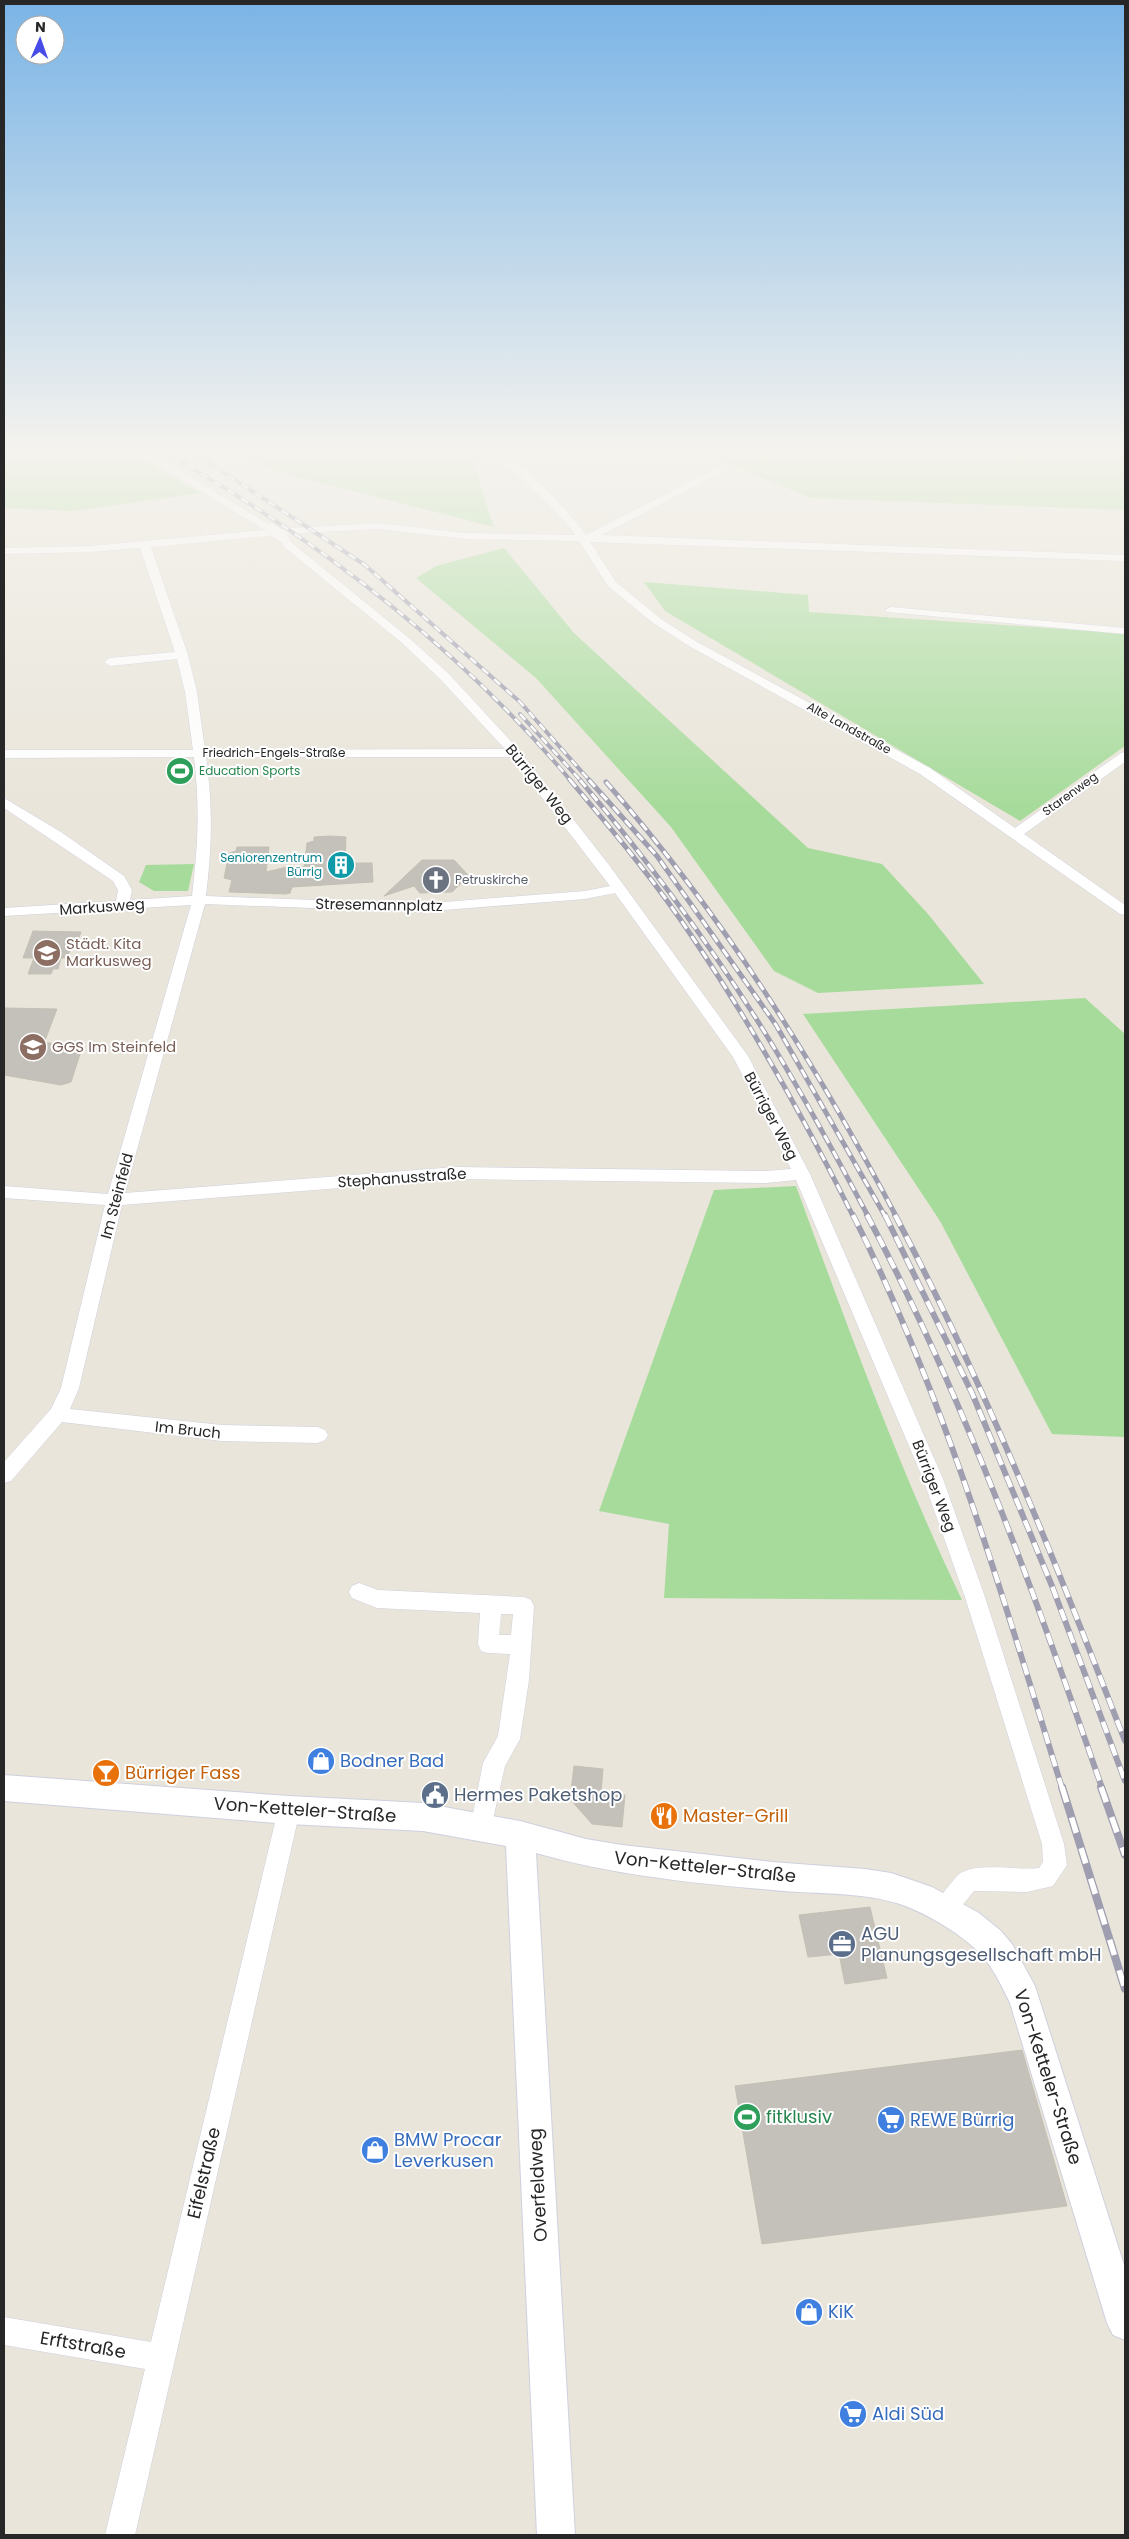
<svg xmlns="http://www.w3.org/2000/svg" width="1129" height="2539" font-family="Poppins,sans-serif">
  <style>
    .green { fill: #a7db9b }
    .building { fill: #c4c1ba; stroke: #c4c0b4 }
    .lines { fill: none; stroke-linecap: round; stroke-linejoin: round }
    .minor-casing { stroke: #cfd0df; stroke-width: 1 }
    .tertiary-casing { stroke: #cfd0df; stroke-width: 2 }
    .minor { fill: #fff; fill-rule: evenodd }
    .tertiary { fill: #fff; fill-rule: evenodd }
    .rail-far3-casing { stroke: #9e9eb0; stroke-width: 4 }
    .rail-far2-casing { stroke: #9e9eb0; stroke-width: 5 }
    .rail-far1-casing { stroke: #9e9eb0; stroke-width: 6 }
    .rail-casing { stroke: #9e9eb0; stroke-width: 8 }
    .rail-far3 { stroke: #fff; stroke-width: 2.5; stroke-dasharray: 8; stroke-linecap: butt }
    .rail-far2 { stroke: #fff; stroke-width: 3; stroke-dasharray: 9; stroke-linecap: butt }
    .rail-far1 { stroke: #fff; stroke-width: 4.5; stroke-dasharray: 12; stroke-linecap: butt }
    .rail { stroke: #fff; stroke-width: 5.5; stroke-dasharray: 16; stroke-linecap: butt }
    .minor-bridge-casing { stroke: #cfd0df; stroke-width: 12; stroke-linecap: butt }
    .minor-bridge { stroke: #fff; stroke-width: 11 }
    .labels { text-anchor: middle; stroke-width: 4; stroke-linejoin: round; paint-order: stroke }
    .far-street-label { font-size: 12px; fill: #272727; stroke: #fff }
    .far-leisure-label { font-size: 12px; fill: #27864d; stroke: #fff; text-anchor: start }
    .far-culture-label { font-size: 12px; fill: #0d838f; stroke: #fff; text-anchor: end }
    .far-worship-label { font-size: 12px; fill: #5b616d; stroke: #fff; text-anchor: start }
    .street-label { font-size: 15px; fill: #272727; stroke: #fff }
    .education-label { font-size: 15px; fill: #785e54; stroke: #fff; text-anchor: start }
    .near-shop-label { font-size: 18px; fill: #366cbe; stroke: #fff; text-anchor: start }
    .near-food-label { font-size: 18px; fill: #c56008; stroke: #fff; text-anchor: start }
    .near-service-label { font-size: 18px; fill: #4e5e75; stroke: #fff; text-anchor: start }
    .near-street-label { font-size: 18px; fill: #272727; stroke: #fff }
    .near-leisure-label { font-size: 18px; fill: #27864d; stroke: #fff; text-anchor: start }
  </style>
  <rect width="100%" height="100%" fill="#e9e5da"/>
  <!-- green -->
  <g class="green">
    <path d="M 4,449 L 123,449 L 201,493 L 73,511 L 4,508 Z"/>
    <path d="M 228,449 L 473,449 L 477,475 L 494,527 L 278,472 Z"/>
    <path d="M 695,449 L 1125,449 L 1125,510 L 810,498 Z"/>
    <path d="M 504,548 L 574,633 L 808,848 L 882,864 L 928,914 L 984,984 L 818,993 L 774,971 L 671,827 L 536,678 L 416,578 L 436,566 Z"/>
    <path d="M 644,582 L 808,595 L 809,612 L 1125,633 L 1125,746 L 1020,821 L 665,611 Z"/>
    <path d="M 194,864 L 188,891 L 154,891 L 139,882 L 146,865 Z"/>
    <path d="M 1085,998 L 1125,1034 L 1125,1437 L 1052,1434 L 940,1221 L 803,1014 Z"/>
    <path d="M 796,1186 C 847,1325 898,1466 962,1600 L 664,1598 L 669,1524 L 599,1511 L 714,1190 Z"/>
  </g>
  <!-- building -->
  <g class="building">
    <path d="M 330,836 L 346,837 L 345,863 L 372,863 L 373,882 L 292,887 L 290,893 L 286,894 L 229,892 L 232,880 L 224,878 L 229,853 L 236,851 L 237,847 L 269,847 L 266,872 L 287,867 L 304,867 L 307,843 L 314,841 L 314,837 Z"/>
    <path d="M 422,860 L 454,860 L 469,876 L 452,892 L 420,893 L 414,886 L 384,896 Z"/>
    <path d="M 33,931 L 81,932 L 75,948 L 71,948 L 67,958 L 61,958 L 58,969 L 53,969 L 51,974 L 28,974 L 34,958 L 23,958 Z"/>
    <path d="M 4,1008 L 57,1009 L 44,1043 L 63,1043 L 60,1051 L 81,1051 L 71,1082 L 61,1085 L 4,1075 Z"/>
    <path d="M 574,1766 L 603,1769 L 601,1793 L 625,1795 L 622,1827 L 592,1824 L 570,1799 Z"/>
    <path d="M 870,1907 L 887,1978 L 845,1984 L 839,1954 L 808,1957 L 799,1915 Z"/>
    <path d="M 1022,2050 L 1067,2206 L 762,2244 L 735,2086 Z"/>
  </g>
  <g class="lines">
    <defs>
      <g id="minor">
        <path d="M 132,449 L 145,449 L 276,529 L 377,523 L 465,533 L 575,535 L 569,526 L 522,478 L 499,460 L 499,456 L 503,455 C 523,461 573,516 586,535 L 724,464 L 728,465 L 728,469 L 602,535 L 1125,555 L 1125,561 L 590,542 L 616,582 L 661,619 L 697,642 L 930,768 L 1015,828 L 1121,753 L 1125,752 L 1125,762 L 1024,834 L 1125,905 L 1125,915 L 1120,914 L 920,774 L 689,646 L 653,623 L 608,586 L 579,541 L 465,539 L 377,529 L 286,534 L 292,543 L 409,638 L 449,674 L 519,750 L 609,865 L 748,1056 L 810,1174 L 943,1479 L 985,1597 L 1064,1844 L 1067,1865 L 1053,1886 L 1027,1892 L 974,1891 L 953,1917 L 945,1921 L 937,1917 L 933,1909 C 937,1900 942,1894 948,1887 C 951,1883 955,1878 958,1875 C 975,1861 1017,1871 1039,1868 L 1043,1862 L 1042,1844 L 965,1597 L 923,1479 L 796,1180 L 766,1183 L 455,1179 L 122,1205 L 79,1388 L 70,1409 L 222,1425 L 318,1427 L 325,1430 L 328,1435 L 325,1440 L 318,1443 L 222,1441 L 62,1422 L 11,1481 L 4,1483 L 4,1462 L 51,1409 L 61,1388 L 105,1205 L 4,1198 L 4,1186 L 108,1194 L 191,905 L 4,916 L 4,908 L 116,901 L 118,890 L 113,881 L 4,808 L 4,798 L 61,832 L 124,876 L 132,890 L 130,900 L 192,896 C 198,846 200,808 194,757 L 4,758 L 4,750 L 193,750 L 185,692 L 177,659 L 110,666 L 104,662 L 110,658 L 175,652 L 140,548 L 90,552 L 4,554 L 4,548 L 90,546 L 265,530 ZM 277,535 L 284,547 L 401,642 L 441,680 L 505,749 L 205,750 L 197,692 L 188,655 L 151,547 ZM 206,757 L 511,757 L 610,886 L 585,891 L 419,904 L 206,896 C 212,846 213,808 206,757 ZM 615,893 L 733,1057 L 791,1169 L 766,1171 L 455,1167 L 125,1193 L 205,904 L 419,912 L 585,899 Z"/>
        <path d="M 891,607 L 1125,628 L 1125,634 L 887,612 L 885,610 Z"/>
        <path d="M 359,1583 L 378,1590 L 524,1597 L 531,1600 L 534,1606 L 529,1680 L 520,1739 L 505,1766 L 489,1837 L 481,1840 L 473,1837 L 470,1829 L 483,1763 L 498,1736 L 510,1654 L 488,1653 L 481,1651 L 478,1644 L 480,1613 L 377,1608 L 352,1598 L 349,1592 L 352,1586 ZM 501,1614 L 513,1614 L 511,1635 L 499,1635 Z"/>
        <path d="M 289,1799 L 297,1802 L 300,1810 L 135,2535 L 105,2535 L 145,2369 L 4,2345 L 4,2317 L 151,2342 L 278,1810 L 281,1802 Z"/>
      </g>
      <path id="tertiary" d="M 4,1775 L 289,1796 L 423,1803 L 520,1821 L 586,1839 L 622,1845 L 772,1862 L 865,1869 L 891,1873 L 932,1887 L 979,1913 L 1001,1931 L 1012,1944 L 1035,1986 L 1125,2268 L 1125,2340 L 1113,2335 L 1107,2323 L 1010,2003 C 1004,1991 998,1978 990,1966 C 974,1942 941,1922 915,1910 C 872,1890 818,1895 772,1890 C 692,1883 613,1875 536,1853 L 575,2535 L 537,2535 L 506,1846 L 423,1831 L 289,1824 L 4,1801 Z"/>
    </defs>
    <!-- minor casing -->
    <use href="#minor" class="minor-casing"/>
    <!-- tertiary casing -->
    <use href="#tertiary" class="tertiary-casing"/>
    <!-- minor -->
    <use href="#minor" class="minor"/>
    <!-- tertiary -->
    <use href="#tertiary" class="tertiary"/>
    <defs>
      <g id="rail-far3">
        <path d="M 159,449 C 314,537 456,644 571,781"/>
        <path d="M 188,449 L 365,565 L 520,702 L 590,781"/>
        <path d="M 520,714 L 581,781"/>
      </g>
      <g id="rail-far2">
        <path d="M 570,780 C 613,831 656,882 693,938 C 753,1027 805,1120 853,1216"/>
        <path d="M 580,780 C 646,858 708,941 762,1028 C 800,1089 834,1152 868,1216"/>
        <path d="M 589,780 L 657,856 L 776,1025 L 885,1216"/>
        <path d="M 606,782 C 722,914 814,1061 896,1216"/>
      </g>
      <g id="rail-far1">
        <path d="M 853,1215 C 944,1395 1003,1596 1062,1788"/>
        <path d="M 867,1215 C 964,1397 1035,1594 1102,1788"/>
        <path d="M 885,1215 L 972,1393 L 1052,1586 L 1125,1781"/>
        <path d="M 895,1215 C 985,1384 1056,1563 1125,1741"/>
      </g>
      <g id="rail">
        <path d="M 1062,1787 L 1125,1989"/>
        <path d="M 1101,1787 L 1125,1855"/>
      </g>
    </defs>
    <!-- rail-far3 casing -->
    <use href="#rail-far3" class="rail-far3-casing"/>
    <!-- rail-far2 casing -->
    <use href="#rail-far2" class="rail-far2-casing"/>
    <!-- rail-far1 casing -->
    <use href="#rail-far1" class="rail-far1-casing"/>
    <!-- rail casing -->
    <use href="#rail" class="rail-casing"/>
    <!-- rail-far3 -->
    <use href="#rail-far3" class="rail-far3"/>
    <!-- rail-far2 -->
    <use href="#rail-far2" class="rail-far2"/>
    <!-- rail-far1 -->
    <use href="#rail-far1" class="rail-far1"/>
    <!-- rail -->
    <use href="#rail" class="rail"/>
    <defs>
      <path id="minor-bridge" d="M 271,529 L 282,536"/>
    </defs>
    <!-- minor-bridge casing -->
    <use href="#minor-bridge" class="minor-bridge-casing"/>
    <!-- minor-bridge -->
    <use href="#minor-bridge" class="minor-bridge"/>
  </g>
  <!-- sky -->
  <linearGradient id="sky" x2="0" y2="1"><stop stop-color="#7ab4e6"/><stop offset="0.56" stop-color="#f5f3ee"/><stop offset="1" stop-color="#f5f3ee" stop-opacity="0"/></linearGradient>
  <rect width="1129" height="805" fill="url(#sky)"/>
  <!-- icons -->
  <defs>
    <symbol id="stadium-disc" viewBox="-11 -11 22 22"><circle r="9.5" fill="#2e9e5b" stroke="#fff"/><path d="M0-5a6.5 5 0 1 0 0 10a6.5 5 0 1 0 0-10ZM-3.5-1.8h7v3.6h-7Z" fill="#fff"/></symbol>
    <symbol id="building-disc" viewBox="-11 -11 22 22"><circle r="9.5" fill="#0f9aa8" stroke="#fff"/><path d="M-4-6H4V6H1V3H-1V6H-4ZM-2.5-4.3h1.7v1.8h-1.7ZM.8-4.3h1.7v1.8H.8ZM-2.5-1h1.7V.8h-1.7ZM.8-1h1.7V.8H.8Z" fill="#fff"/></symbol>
    <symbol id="church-disc" viewBox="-11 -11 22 22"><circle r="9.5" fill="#6b7280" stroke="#fff"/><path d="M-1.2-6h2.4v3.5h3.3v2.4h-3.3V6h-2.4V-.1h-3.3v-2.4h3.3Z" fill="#fff"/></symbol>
    <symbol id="school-disc" viewBox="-11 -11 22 22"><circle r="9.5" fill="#8d6e63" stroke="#fff"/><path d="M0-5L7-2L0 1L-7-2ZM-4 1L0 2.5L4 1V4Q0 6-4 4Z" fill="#fff"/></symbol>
    <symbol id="shop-disc" viewBox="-11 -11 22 22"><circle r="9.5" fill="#3f7fe0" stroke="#fff"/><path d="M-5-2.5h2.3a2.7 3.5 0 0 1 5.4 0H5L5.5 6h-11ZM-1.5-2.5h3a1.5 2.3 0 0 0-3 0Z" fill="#fff"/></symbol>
    <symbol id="bar-disc" viewBox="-11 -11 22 22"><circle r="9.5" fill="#e8710a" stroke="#fff"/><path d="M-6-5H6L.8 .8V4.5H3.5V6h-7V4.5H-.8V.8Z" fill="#fff"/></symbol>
    <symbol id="civic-disc" viewBox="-11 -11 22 22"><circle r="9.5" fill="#5c6f8a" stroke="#fff"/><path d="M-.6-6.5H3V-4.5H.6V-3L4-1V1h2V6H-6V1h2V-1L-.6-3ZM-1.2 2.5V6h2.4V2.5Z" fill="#fff"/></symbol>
    <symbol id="restaurant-disc" viewBox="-11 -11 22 22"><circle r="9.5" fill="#e8710a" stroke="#fff"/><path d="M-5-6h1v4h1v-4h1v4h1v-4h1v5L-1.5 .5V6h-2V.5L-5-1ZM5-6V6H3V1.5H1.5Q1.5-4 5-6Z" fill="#fff"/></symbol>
    <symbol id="office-disc" viewBox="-11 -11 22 22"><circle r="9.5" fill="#5c6f8a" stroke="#fff"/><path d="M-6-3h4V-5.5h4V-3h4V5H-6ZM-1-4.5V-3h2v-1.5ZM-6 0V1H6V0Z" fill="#fff"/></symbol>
    <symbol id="supermarket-disc" viewBox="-11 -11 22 22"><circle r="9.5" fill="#3f7fe0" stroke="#fff"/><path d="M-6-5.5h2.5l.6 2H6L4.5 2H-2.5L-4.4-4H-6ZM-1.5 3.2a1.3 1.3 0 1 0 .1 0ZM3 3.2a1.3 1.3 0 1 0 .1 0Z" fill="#fff"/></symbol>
  </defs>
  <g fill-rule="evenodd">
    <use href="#stadium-disc" x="164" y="755" width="32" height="32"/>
    <use href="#building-disc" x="325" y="849" width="32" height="32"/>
    <use href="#church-disc" x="420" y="864" width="32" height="32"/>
    <use href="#school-disc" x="31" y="937" width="32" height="32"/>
    <use href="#school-disc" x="17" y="1031" width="32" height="32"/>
    <use href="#shop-disc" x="305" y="1745" width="32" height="32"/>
    <use href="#bar-disc" x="90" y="1757" width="32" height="32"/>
    <use href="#civic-disc" x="419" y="1779" width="32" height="32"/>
    <use href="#restaurant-disc" x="648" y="1800" width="32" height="32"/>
    <use href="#office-disc" x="826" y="1928" width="32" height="32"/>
    <use href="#stadium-disc" x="731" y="2101" width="32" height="32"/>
    <use href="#supermarket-disc" x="875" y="2104" width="32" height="32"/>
    <use href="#shop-disc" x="359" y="2134" width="32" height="32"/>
    <use href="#shop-disc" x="793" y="2296" width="32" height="32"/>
    <use href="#supermarket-disc" x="837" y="2398" width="32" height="32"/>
  </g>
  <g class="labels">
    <!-- far-street labels -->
    <g class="far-street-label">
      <text transform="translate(849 728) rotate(29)" y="4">Alte Landstraße</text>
      <text x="274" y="757">Friedrich-Engels-Straße</text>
      <text transform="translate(1070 794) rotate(-36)" y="4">Starenweg</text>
    </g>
    <!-- far-leisure labels -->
    <g class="far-leisure-label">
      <text x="199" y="775">Education Sports</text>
    </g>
    <!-- far-culture labels -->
    <g class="far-culture-label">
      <text x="322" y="862">Seniorenzentrum<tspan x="322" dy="14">Bürrig</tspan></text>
    </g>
    <!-- far-worship labels -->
    <g class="far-worship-label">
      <text x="455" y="884">Petruskirche</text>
    </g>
    <!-- street labels -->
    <g class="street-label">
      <text transform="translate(539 784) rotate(51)" y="5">Bürriger Weg</text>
      <text transform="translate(379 905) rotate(1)" y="5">Stresemannplatz</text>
      <text transform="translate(102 907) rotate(-4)" y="5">Markusweg</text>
      <text transform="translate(771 1116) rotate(62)" y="5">Bürriger Weg</text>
      <text transform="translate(402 1178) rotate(-4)" y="5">Stephanusstraße</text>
      <text transform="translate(117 1196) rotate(-75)" y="5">Im Steinfeld</text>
      <text transform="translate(188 1430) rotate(6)" y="5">Im Bruch</text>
      <text transform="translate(934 1486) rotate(69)" y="5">Bürriger Weg</text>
    </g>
    <!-- education labels -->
    <g class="education-label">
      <text x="66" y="949">Städt. Kita<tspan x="66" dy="17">Markusweg</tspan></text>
      <text x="52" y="1052">GGS Im Steinfeld</text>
    </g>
    <!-- near-shop labels -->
    <g class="near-shop-label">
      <text x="340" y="1767">Bodner Bad</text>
      <text x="910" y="2126">REWE Bürrig</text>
      <text x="394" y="2146">BMW Procar<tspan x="394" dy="21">Leverkusen</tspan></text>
      <text x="828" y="2318">KiK</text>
      <text x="872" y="2420">Aldi Süd</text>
    </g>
    <!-- near-food labels -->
    <g class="near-food-label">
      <text x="125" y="1779">Bürriger Fass</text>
      <text x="683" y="1822">Master-Grill</text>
    </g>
    <!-- near-service labels -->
    <g class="near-service-label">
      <text x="454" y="1801">Hermes Paketshop</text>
      <text x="861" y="1940">AGU<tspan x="861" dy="21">Planungsgesellschaft mbH</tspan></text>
    </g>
    <!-- near-street labels -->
    <g class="near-street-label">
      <text transform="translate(305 1810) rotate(4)" y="6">Von-Ketteler-Straße</text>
      <text transform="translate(705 1867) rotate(6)" y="6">Von-Ketteler-Straße</text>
      <text transform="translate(1048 2077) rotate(72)" y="6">Von-Ketteler-Straße</text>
      <text transform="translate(204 2173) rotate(-77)" y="6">Eifelstraße</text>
      <text transform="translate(538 2185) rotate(-93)" y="6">Overfeldweg</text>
      <text transform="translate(83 2345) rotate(10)" y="6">Erftstraße</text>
    </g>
    <!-- near-leisure labels -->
    <g class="near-leisure-label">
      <text x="766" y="2123">fitklusiv</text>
    </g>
  </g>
  <!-- border -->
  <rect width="1129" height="2539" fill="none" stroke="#272727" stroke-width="10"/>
  <!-- north arrow -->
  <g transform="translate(40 40) rotate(2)"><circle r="24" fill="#ffffff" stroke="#a9a9a9"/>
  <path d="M0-4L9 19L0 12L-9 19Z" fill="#474ce9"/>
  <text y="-8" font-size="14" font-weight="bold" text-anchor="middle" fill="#272727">N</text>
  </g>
</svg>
